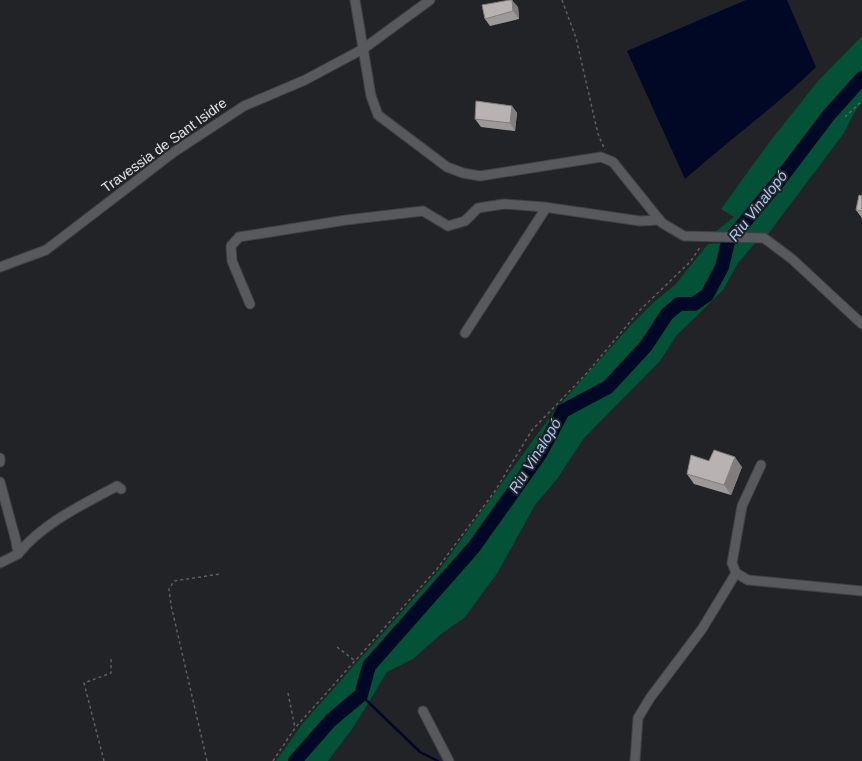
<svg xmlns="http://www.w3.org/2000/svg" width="862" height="761" font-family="Helvetica,sans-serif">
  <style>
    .green { fill: #035136 }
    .water { fill: #000826 }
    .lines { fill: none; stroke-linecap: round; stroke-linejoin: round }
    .stream { stroke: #000826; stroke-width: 2.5 }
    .river { stroke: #000826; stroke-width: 14 }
    .minor-casing { stroke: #3f4143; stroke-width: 11 }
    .path { stroke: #5f6063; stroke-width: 1.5; stroke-dasharray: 3 3; stroke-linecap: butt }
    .minor { stroke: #57595d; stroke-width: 9 }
    .wall { fill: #9e9999 }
    .shaded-wall { fill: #817d7d }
    .building { fill: #b8b2b2; stroke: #817d7d }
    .labels { text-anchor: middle; stroke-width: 4; stroke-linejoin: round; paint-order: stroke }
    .street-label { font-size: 14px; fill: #e5e6e8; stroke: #222326 }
    .water-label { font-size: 15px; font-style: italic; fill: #aac9f4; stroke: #222326 }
  </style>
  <rect width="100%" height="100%" fill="#222326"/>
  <!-- green -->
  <g class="green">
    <path d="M 862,36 L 862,102 L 854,113 L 844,133 L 768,234 L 714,233 L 734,217 L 721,209 L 768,144 L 818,81 Z"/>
    <path d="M 756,242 L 738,263 L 723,290 L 676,336 L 660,361 L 584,438 L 557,479 L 535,505 L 498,572 L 465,617 L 440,635 L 413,659 L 387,672 L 355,725 L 328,761 L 276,761 L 303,723 L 439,570 L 555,410 L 631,325 L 653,303 L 675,285 L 708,244 Z"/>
  </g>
  <!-- water -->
  <path class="water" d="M 746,0 L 787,0 L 816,67 C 775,107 728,141 685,179 L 627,51 Z"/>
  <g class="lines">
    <!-- stream -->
    <path class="stream" d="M 361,695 L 420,752 L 438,761"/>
    <!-- river -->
    <path class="river" d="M 295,761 L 331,720 L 361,695 L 369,666 L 474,547 L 540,454 L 563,411 L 608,387 L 646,346 L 667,314 L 679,304 L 694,304 L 707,295 L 722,267 L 728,242 L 778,182 L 828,116 L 862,78"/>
    <defs>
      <g id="minor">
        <path d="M 355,0 L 371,96 L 378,115 L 447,167 L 463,173 L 480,176 L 601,157 L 613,162 L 662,223 L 684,236 L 764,238 L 792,259 L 862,324"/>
        <path d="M 0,267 L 46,250 L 174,152 L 244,106 L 305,80 L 363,49 L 430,0"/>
        <path d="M 250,304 L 232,261 L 231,246 L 239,237 L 346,220 L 423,211 L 448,226 L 465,221 L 478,208 L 504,204 L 544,207 L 640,221 L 660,220"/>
        <path d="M 465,333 L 546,208"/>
        <path d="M 0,462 L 0,458"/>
        <path d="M 761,465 L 742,506 L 732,563 L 736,573 L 748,580 L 862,591"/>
        <path d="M 0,482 L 16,541 L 18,554 L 0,563"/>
        <path d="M 18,554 C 43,523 82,505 117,486 L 121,489"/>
        <path d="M 423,711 L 449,761"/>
        <path d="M 635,761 L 638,718 L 650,698 L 702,629 L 736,573"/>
      </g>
    </defs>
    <!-- minor casing -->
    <use href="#minor" class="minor-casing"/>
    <!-- path -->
    <g class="path">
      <path d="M 562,0 L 576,38 L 598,134 L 605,150"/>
      <path d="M 845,117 L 862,101"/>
      <path d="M 337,647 L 354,660"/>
      <path d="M 288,693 L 295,728"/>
      <path d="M 104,761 L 84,683 L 111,673 L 111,659"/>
      <path d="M 207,761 L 171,605 L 169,589 L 174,581 L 220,574"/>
      <path d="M 273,761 L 295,728 L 437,569 L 495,491 L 532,430 L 586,374 L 640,310 L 690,262 L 701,246"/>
    </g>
    <!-- minor -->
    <use href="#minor" class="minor"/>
  </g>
  <!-- wall -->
  <g class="wall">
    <path d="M 518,7 L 519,19 L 490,26 L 485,19 Z"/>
    <path d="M 512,106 L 517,113 L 515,131 L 481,127 L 475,119 Z"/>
    <path d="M 862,196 L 862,218 L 856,210 Z"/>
    <path d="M 709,461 L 742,467 L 731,495 L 694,484 L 687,474 Z"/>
  </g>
  <!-- shaded-wall -->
  <g class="shaded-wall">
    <path d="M 512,0 L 518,7 L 519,19 L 513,11 Z"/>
    <path d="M 512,106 L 517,113 L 515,131 L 510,123 Z"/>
    <path d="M 735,457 L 742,467 L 731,495 L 724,485 Z"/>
  </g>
  <!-- building -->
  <g class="building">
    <path d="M 510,0 L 512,0 L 513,11 L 485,19 L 482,5 Z"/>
    <path d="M 476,101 L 512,106 L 510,123 L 475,119 Z"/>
    <path d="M 859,195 L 862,196 L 862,211 L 856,210 Z"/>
    <path d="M 714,450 L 735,457 L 724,485 L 687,474 L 691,455 L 709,461 Z"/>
  </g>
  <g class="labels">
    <!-- street labels -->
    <g class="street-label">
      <text transform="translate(164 145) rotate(-36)" y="5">Travessia de Sant Isidre</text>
    </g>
    <!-- water labels -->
    <g class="water-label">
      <text transform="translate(758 206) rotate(-52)" y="5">Riu Vinalopó</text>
      <text transform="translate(535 456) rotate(-58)" y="5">Riu Vinalopó</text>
    </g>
  </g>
</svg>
